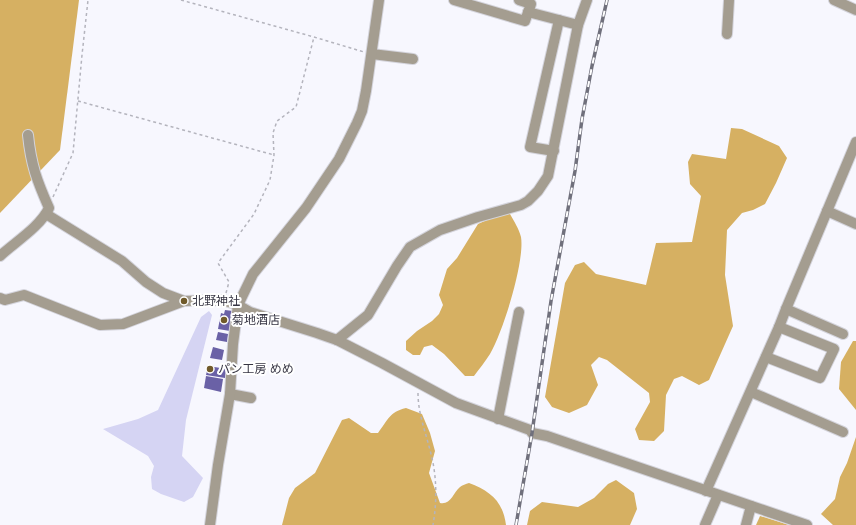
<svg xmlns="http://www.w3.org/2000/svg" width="856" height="525" font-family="Mulish,'Noto Sans JP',sans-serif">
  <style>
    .forest { fill: #d6b062 }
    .water { fill: #d5d4f3 }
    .building { fill: #6a61a6 }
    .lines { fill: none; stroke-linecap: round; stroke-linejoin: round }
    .minor-casing { stroke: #d4d4dc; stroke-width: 12 }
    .path { stroke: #b4b4bd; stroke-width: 1.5; stroke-dasharray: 3 3; stroke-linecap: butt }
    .minor { stroke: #a49d90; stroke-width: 10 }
    .rail-casing { stroke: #70707c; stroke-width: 3.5 }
    .rail { stroke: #fff; stroke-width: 2; stroke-dasharray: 6; stroke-linecap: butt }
    .poi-dot { fill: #705a2a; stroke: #fff; stroke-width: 1.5 }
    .labels { text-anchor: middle; stroke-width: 4; stroke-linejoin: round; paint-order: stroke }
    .poi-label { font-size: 12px; fill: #363543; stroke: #fff; text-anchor: start }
  </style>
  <rect width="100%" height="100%" fill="#f7f7fe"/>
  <!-- forest -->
  <g class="forest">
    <path d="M 0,0 L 79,0 L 60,150 L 0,213 Z"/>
    <path d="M 731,128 L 742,129 L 779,146 L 787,158 L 776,183 L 765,204 L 753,210 L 742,213 L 727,230 L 725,275 L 733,326 L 709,380 L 699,385 L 682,376 L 674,379 L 666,395 L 664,431 L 654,441 L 639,440 L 635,429 L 650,402 L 649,393 L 607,360 L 599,357 L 591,365 L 598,385 L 587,405 L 569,413 L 552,407 L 545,397 L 565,283 L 575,265 L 584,262 L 596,274 L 646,285 L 656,243 L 692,242 L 701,196 L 690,184 L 688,162 L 692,154 L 726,159 Z"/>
    <path d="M 500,214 L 510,214 C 514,221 519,229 521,237 C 525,261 503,332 490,354 C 485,362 479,369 474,376 L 465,376 L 444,354 L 432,345 L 424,347 L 420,355 L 413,355 L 406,350 L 406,341 L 417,331 L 432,321 L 439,314 L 443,305 L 439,295 L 447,269 L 457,258 L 478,224 Z"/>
    <path d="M 853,341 L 856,341 L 856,410 L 839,389 L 841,362 Z"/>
    <path d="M 406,408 L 422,414 L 430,433 L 435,451 L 429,473 L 440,503 C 451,505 453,493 460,487 C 462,485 466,484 469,483 C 490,491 503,501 506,525 L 282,525 L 289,498 L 295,488 L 315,473 L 342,420 L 349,418 L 371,433 L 378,433 C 388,420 389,412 406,408 Z"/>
    <path d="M 856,437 L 856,525 L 833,525 L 821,514 L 835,499 L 840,477 L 847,463 Z"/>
    <path d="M 616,480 L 634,493 L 637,509 L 630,525 L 527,525 L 530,511 L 542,502 L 578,507 L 594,498 L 608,484 Z"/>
    <path d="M 760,516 L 789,525 L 756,525 Z"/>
  </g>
  <!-- water -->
  <path class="water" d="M 209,311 L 212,315 L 186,420 L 182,456 L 203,478 L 193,497 L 184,502 L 161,494 L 152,489 L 151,477 L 154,466 L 148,456 L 103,429 L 138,419 L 158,410 L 201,317 Z"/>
  <!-- building -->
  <g class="building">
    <path d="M 225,310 L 233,311 L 230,331 L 218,329 L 221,313 L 224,314 Z"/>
    <path d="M 218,332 L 228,334 L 227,342 L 216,340 Z"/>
    <path d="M 213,347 L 224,350 L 222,360 L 210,358 Z"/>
    <path d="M 208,366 L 227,369 L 225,378 L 206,375 Z"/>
    <path d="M 206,376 L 223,379 L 221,392 L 204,388 Z"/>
  </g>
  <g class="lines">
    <defs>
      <g id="minor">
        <path d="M 454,0 L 525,21 L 531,4 L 519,0"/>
        <path d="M 834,0 L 856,10"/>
        <path d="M 528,12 L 578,25"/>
        <path d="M 727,34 L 729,0"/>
        <path d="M 372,54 L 413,59"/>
        <path d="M 554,151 L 530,147 L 559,20"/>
        <path d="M 827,211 L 856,224"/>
        <path d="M 46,214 L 122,261 L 146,282 L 163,293 L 184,301 L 223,300 L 238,305 L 250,312 L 317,333 L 337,340 L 382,363 L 456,403 L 530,430 L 532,433 L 547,436 L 807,525"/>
        <path d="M 0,256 C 15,242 40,227 49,208 C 37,181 31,165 28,135"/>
        <path d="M 0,298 L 5,300 L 24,295 L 100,325 L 123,324 L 184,301"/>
        <path d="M 786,309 L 843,334"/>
        <path d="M 337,340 L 368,315 L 397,266 L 410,247 L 440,230 L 478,217 L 521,205 L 528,201 L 538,191 L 548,176 L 578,25 L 587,0"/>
        <path d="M 766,357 L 820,378 L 834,349 L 779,327"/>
        <path d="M 751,392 L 843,432"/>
        <path d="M 230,394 L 251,398"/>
        <path d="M 498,419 L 519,312"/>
        <path d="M 706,491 L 779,327 L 786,309 L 856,142"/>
        <path d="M 210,525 L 218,465 L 230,394 L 233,344 L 238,305 L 253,274 L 306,208 L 339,159 L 357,123 L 362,111 L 366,91 L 379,0"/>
        <path d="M 705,525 L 718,495"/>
        <path d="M 746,525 L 751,506"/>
      </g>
    </defs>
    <!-- minor casing -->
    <use href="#minor" class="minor-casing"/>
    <!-- path -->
    <g class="path">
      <path d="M 181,0 L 314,37 L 364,52"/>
      <path d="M 78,101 L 274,155"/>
      <path d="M 53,197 L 73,153 L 82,55 L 88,0"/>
      <path d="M 226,293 L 229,282 L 218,263 L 254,214 L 270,180 L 274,155 L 273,133 L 277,121 L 296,107 L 314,37"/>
      <path d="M 418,393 C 418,414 426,433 431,454 C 437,477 437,502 433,525"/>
    </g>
    <!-- minor -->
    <use href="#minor" class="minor"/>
    <defs>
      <path id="rail" d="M 516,525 L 532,433 L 551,301 L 575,171 L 582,119 L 592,66 L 607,0"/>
    </defs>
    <!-- rail casing -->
    <use href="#rail" class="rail-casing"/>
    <!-- rail -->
    <use href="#rail" class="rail"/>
  </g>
  <!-- markers -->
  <g class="poi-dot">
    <circle cx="184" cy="301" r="4"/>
    <circle cx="224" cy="320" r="4"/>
    <circle cx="210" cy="369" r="4"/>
  </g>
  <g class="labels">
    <!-- poi labels -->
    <g class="poi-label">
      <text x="192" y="305">北野神社</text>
      <text x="232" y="324">菊地酒店</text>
      <text x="218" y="373">パン工房 めめ</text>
    </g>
  </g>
</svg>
